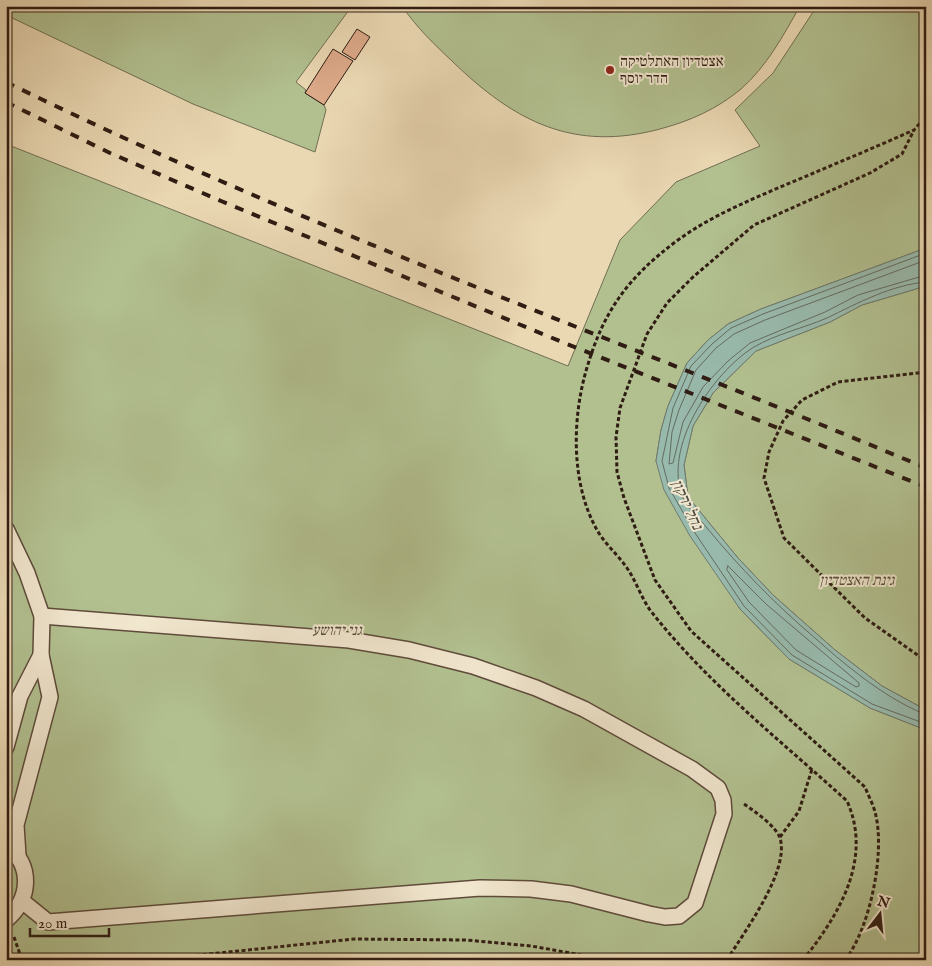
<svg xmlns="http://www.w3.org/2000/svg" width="932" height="966" font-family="'IM FELL English','Frank Ruhl Libre',serif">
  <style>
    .green { fill: #b2c090; stroke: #706e52 }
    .water { fill: #98baad; stroke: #6e7b6f }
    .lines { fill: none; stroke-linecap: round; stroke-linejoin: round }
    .shore { stroke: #646b60; stroke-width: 1 }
    .building { fill: #dca989; stroke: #2f1c13 }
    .lane-casing { stroke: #5e4b3b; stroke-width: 18 }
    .path { stroke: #2f1c13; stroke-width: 3; stroke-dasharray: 4 2.5; stroke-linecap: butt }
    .lane { stroke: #f1e6ce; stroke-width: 15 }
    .rail { stroke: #2f1c13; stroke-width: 4; stroke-dasharray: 9 9; stroke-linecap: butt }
    .poi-dot { fill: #8f2418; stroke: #f1e6ce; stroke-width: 2 }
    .labels { text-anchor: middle; stroke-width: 4; stroke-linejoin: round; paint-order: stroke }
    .poi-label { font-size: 15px; fill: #2f1c13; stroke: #f1e6ce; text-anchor: start }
    .park-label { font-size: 15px; font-style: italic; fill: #564d38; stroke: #f1e6ce }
    .water-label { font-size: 16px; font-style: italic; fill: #4e4b41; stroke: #f1e6ce }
  </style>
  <rect width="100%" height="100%" fill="#ead8b3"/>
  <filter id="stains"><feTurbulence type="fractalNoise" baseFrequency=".004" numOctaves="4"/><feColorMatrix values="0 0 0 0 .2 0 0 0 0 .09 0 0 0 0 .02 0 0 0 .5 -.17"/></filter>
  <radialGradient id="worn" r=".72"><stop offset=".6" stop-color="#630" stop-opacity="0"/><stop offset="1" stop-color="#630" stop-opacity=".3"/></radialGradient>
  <!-- green -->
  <g class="green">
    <path d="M 6,6 L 352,6 L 296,82 L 306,90 L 305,93 L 324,105 L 326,110 L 315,152 L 193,104 L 6,15 Z"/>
    <path d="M 402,6 L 800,6 C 783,36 767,66 741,89 C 717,109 690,121 660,129 C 574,152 515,122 453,62 C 434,44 417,28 402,6 Z"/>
    <path d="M 817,6 L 926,6 L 926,248 L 761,309 L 728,324 L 708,340 L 687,363 L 668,406 L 661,430 L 656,461 L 740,609 L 789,659 L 870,708 L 926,730 L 926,960 L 6,960 L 6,144 L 568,366 L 620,240 L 676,182 L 760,146 L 735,110 L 773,73 Z"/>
    <path d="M 926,286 L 926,710 L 882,686 L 835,650 L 773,595 L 738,558 L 688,497 L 684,465 L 693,426 L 713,393 L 756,351 L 830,322 L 862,305 Z"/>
  </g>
  <!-- water -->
  <path class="water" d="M 926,248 L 926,286 L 862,305 L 830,322 L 756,351 L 713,393 L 693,426 L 684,465 L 688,497 L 738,558 L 773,595 L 835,650 L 882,686 L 926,710 L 926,730 L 870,708 L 789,659 L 740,609 L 690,536 L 664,490 L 656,461 L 661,430 L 668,406 L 687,363 L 708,340 L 728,324 L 761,309 Z"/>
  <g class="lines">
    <!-- shore -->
    <g class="shore">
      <path d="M 926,253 L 763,314 L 731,328 L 712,344 L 691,366 L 673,408 L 662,461 L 669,488 L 695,533 L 744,606 L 792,655 L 872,704 L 926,724"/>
      <path d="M 926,260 L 765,320 L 734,334 L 716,348 L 696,370 L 679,410 L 672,432 L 669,464 L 673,463 L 683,422 L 703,387 L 728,361 L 750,343 L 825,312 L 858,295 L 926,275"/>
      <path d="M 926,282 C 891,285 858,303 827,318 C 804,328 776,334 754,347 C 712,373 662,448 683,498 C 688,509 700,519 707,528 C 740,568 775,604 815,638 C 843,663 872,687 905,705 C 912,708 919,713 926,714"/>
      <path d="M 728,566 L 766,604 L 859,683 L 859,686 L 856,687 L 796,650 L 749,602 L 727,570 Z"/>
    </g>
  </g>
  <!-- building -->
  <g class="building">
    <path d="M 357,29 L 370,37 L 355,60 L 342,52 Z"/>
    <path d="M 333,49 L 353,61 L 324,105 L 305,93 Z"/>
  </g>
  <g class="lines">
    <defs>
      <g id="lane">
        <path d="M 6,529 L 27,573 L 42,616 L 41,655 L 50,697 L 16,825 L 18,856"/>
        <path d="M 6,747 L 20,696 L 41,655"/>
        <path d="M 6,845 C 33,865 31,899 6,920"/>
        <path d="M 22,901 L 48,922 L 480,888 L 531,889 L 571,894 L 649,914 L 665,917 L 679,916 L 695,903 L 724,814 L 723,800 L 718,788 L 692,769 L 584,709 L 536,688 L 473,666 L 409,650 L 349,640 L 42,616"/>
      </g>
    </defs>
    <!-- lane casing -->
    <use href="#lane" class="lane-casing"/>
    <!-- path -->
    <g class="path">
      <path d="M 926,372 L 838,382 L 802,400 L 783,421 L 769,452 L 764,478 L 784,538 L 865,618 L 926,661"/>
      <path d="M 780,837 L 799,811 L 812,769"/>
      <path d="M 14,937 L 22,960"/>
      <path d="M 151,960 L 354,939 L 466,940 L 531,946 L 610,960"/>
      <path d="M 374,960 L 419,956 L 454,960"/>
      <path d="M 727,960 C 744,932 790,871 780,838 C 776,826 754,811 744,804"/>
      <path d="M 803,960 C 839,915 873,859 847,801 C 780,740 706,682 650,610 C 641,597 636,581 627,568 C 618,555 605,544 597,530 C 571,484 572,420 586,371 C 603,311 628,277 678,240 C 711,216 748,201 785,185 C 828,167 871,149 914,130 L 926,116"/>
      <path d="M 845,960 C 870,929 886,851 875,812 C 873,804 868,795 865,787 L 691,631 L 655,580 L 624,498 L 617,472 L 616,437 L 620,408 L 647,334 L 667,303 L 693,277 L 754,225 L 870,173 L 902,154 L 914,130"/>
    </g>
    <!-- lane -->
    <use href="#lane" class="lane"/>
    <!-- rail -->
    <g class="rail">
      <path d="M 6,82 C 305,229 619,339 926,468"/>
      <path d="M 6,102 L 110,153 L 221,201 L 562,342 L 926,487"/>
    </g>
  </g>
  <!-- markers -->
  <circle class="poi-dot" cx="610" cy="70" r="5"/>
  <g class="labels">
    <!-- poi labels -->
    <g class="poi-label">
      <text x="620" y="66">אצטדיון האתלטיקה<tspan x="620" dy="17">הדר יוסף</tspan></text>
    </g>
    <!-- park labels -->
    <g class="park-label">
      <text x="857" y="585">גינת האצטדיון</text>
      <text x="337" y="635">גני יהושע</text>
    </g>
    <!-- water labels -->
    <g class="water-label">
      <text transform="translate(688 504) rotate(65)" y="6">נחל ירקון</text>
    </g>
  </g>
  <!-- margin -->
  <rect width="932" height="966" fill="none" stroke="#ead8b3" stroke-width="25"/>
  <rect x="8" y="8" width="917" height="951" fill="none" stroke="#2f1c13" stroke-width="2.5"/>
  <rect x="12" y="12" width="907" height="941" fill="none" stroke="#2f1c13"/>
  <!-- north arrow -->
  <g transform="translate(880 914) rotate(16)" stroke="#f1e6ce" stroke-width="4" paint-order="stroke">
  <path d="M0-4L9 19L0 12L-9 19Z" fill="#2f1c13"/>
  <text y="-8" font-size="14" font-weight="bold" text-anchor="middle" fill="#2f1c13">N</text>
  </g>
  <!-- scale -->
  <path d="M30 928v8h79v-8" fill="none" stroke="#2f1c13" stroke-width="2.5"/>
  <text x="38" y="928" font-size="15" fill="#2f1c13" stroke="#f1e6ce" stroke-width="4" paint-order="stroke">20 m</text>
  <rect width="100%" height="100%" filter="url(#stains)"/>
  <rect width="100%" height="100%" fill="url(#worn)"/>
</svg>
